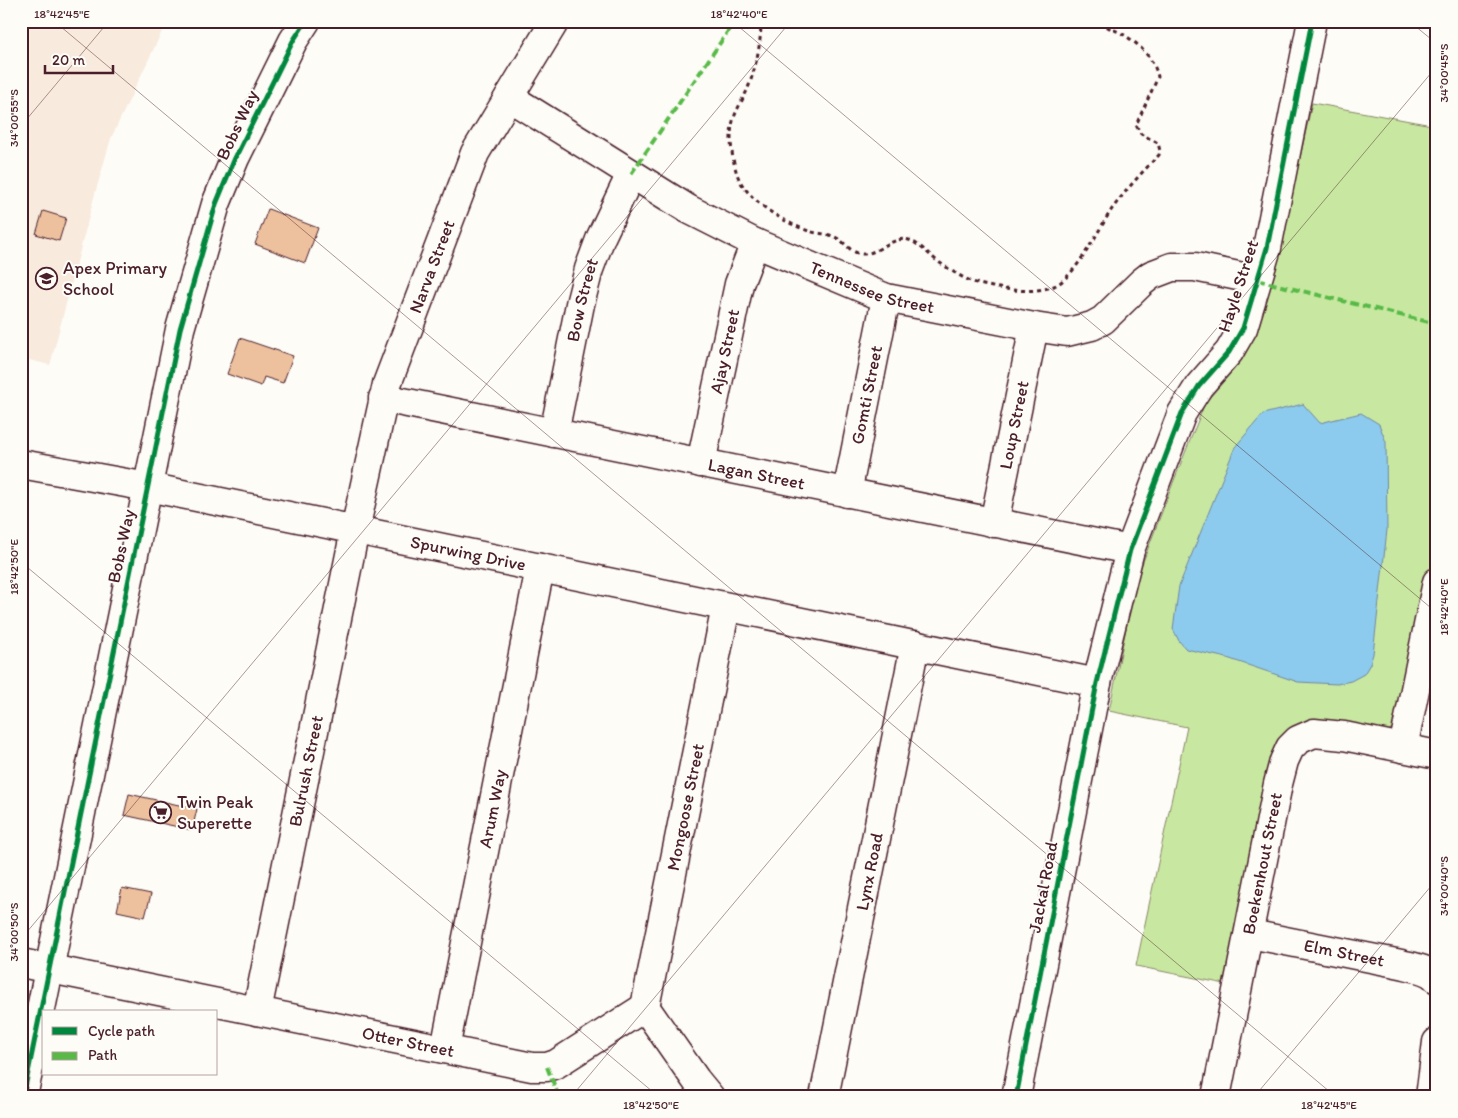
<svg xmlns="http://www.w3.org/2000/svg" width="1458" height="1118" font-family="Itim,sans-serif">
  <style>
    .built { fill: #f8eadc }
    .green { fill: #c8e8a1; stroke: #898466 }
    .water { fill: #8ccbed; stroke: #72869f }
    .building { fill: #eec19e; stroke: #4a1f2b }
    .lines { fill: none; stroke-linecap: round; stroke-linejoin: round }
    .street-casing { stroke: #4a1f2b; stroke-width: 31 }
    .secondary-casing { stroke: #4a1f2b; stroke-width: 31 }
    .path { stroke: #4a1f2b; stroke-width: 3; stroke-dasharray: 4 4; stroke-linecap: butt }
    .street { stroke: #fdfcf7; stroke-width: 28 }
    .secondary { stroke: #fdfcf7; stroke-width: 28 }
    .quiet { stroke: #58b947; stroke-width: 4; stroke-dasharray: 8 4; stroke-linecap: butt }
    .cycleway-casing { stroke: #fdfcf7; stroke-width: 8 }
    .cycleway { stroke: #00873e; stroke-width: 5 }
    .ticks { fill: none; stroke: #4a1f2b; stroke-width: 1; stroke-opacity: 0.45 }
    .labels { text-anchor: middle; stroke-width: 4; stroke-linejoin: round; paint-order: stroke }
    .street-label { font-size: 18px; fill: #4a1f2b; stroke: #fdfcf7 }
    .poi-label { font-size: 18px; fill: #4a1f2b; stroke: #fdfcf7; text-anchor: start }
    .neatline { fill: none; stroke: #4a1f2b; stroke-width: 2 }
    .ticks-label { font-size: 12px; text-anchor: middle; fill: #4a1f2b }
  </style>
  <rect width="100%" height="100%" fill="#fdfcf7"/>
  <filter id="ink" filterUnits="userSpaceOnUse"><feTurbulence type="fractalNoise" baseFrequency=".02" numOctaves="2"/><feDisplacementMap in="SourceGraphic" scale="10" xChannelSelector="R" yChannelSelector="G"/><feConvolveMatrix kernelMatrix="1 2 1 2 8 2 1 2 1" color-interpolation-filters="sRGB"/></filter>
  <g filter="url(#ink)">
    <!-- built -->
    <path class="built" d="M 21,21 L 167,21 L 111,138 L 94,197 L 50,365 L 21,358 Z"/>
    <!-- green -->
    <path class="green" d="M 1312,103 L 1437,126 L 1437,542 L 1400,721 L 1386,733 L 1308,724 L 1230,985 L 1136,966 L 1187,727 L 1109,711 L 1136,580 L 1173,483 L 1205,403 L 1242,360 L 1256,333 L 1277,263 Z"/>
    <!-- water -->
    <path class="water" d="M 1303,404 L 1320,423 L 1361,413 L 1379,424 L 1386,442 L 1387,530 L 1373,654 L 1370,664 L 1364,674 L 1351,681 L 1337,684 L 1298,682 L 1227,658 L 1186,649 L 1179,641 L 1173,629 L 1179,586 L 1235,447 L 1263,414 Z"/>
    <!-- building -->
    <g class="building">
      <path d="M 268,209 L 318,228 L 305,263 L 255,244 Z"/>
      <path d="M 43,211 L 66,218 L 59,241 L 36,234 Z"/>
      <path d="M 240,338 L 293,356 L 283,383 L 264,377 L 261,386 L 227,374 Z"/>
      <path d="M 129,794 L 197,809 L 192,830 L 124,815 Z"/>
      <path d="M 122,888 L 151,894 L 145,917 L 117,911 Z"/>
    </g>
    <g class="lines">
      <defs>
        <g id="street">
          <path id="s1" d="M 509,97 L 688,209 L 755,243 L 886,298 L 1034,327 L 1067,332 L 1092,326 L 1103,320 L 1142,282 L 1151,275 L 1172,267 L 1195,267 L 1257,280"/>
          <path id="s2" d="M 383,398 L 1130,550"/>
          <path id="s3" d="M 554,433 L 580,304 L 589,269 L 601,237 L 631,174"/>
          <path id="s4" d="M 701,463 L 739,284 L 755,243"/>
          <path id="s5" d="M 21,464 L 148,487 L 1097,683"/>
          <path id="s6" d="M 847,493 L 886,298"/>
          <path id="s7" d="M 994,523 L 1034,327"/>
          <path d="M 1403,748 L 1437,582"/>
          <path id="s8" d="M 1250,934 L 1401,964 C 1412,967 1430,969 1437,979"/>
          <path id="s9" d="M 21,963 L 532,1067 L 547,1067 L 556,1064 L 645,1007"/>
          <path id="s10" d="M 645,1007 L 726,607"/>
          <path d="M 645,1007 L 696,1080 L 710,1097"/>
          <path id="s11" d="M 257,1011 L 355,530 L 387,384 L 475,153 L 555,21"/>
          <path id="s12" d="M 445,1049 L 540,568"/>
          <path id="s13" d="M 824,1097 L 915,645"/>
          <path d="M 1016,1097 L 1097,683 L 1130,550 L 1182,413 L 1199,386 L 1229,352 L 1243,328 L 1267,248 L 1312,21"/>
          <path id="s14" d="M 1216,1097 L 1278,784 L 1284,761 L 1290,748 L 1298,740 L 1314,733 L 1344,736 L 1437,755"/>
          <path d="M 1430,1097 L 1437,1042"/>
        </g>
        <path id="secondary" d="M 23,1097 L 180,329 L 216,204 L 235,158 L 293,41 L 306,21"/>
      </defs>
      <!-- street casing -->
      <use href="#street" class="street-casing"/>
      <!-- secondary casing -->
      <use href="#secondary" class="secondary-casing"/>
      <!-- path -->
      <path class="path" d="M 761,21 C 761,44 756,67 748,88 C 744,98 737,108 734,118 C 728,135 732,158 737,174 C 746,200 784,223 809,231 C 817,234 827,233 835,237 C 846,242 849,253 863,254 C 878,254 894,235 909,240 C 920,244 930,256 940,263 C 951,270 963,279 976,283 C 997,289 1033,295 1054,286 C 1076,277 1098,230 1112,209 C 1126,190 1142,172 1159,155 L 1160,151 L 1158,143 L 1141,134 L 1136,125 L 1158,77 C 1154,58 1137,42 1121,33 C 1113,29 1106,28 1101,21"/>
      <!-- street -->
      <use href="#street" class="street"/>
      <!-- secondary -->
      <use href="#secondary" class="secondary"/>
      <!-- quiet -->
      <g class="quiet">
        <path d="M 631,174 L 735,21"/>
        <path d="M 1257,280 L 1437,324"/>
        <path d="M 547,1067 L 559,1097"/>
      </g>
      <defs>
        <g id="cycleway">
          <path d="M 23,1097 L 180,329 L 216,204 L 235,158 L 293,41 L 306,21"/>
          <path d="M 1016,1097 L 1097,683 L 1130,550 L 1182,413 L 1199,386 L 1229,352 L 1243,328 L 1267,248 L 1312,21"/>
        </g>
      </defs>
      <!-- cycleway casing -->
      <use href="#cycleway" class="cycleway-casing"/>
      <!-- cycleway -->
      <use href="#cycleway" class="cycleway"/>
    </g>
  </g>
  <!-- ticks -->
  <path class="ticks" d="M 54,21 L 1336,1097M 732,21 L 1437,613M 1409,21 L 1437,44M 21,126 L 109,21M 21,562 L 659,1097M 21,939 L 791,21M 571,1097 L 1437,66M 1254,1097 L 1437,879"/>
  <!-- icons -->
  <defs>
    <symbol id="school-ring" viewBox="-11 -11 22 22"><circle r="9.5" fill="#fdfcf7" stroke="#4a1f2b" stroke-width="1.5"/><path d="M0-5L7-2L0 1L-7-2ZM-4 1L0 2.5L4 1V4Q0 6-4 4Z" fill="#4a1f2b"/></symbol>
    <symbol id="supermarket-ring" viewBox="-11 -11 22 22"><circle r="9.5" fill="#fdfcf7" stroke="#4a1f2b" stroke-width="1.5"/><path d="M-6-5.5h2.5l.6 2H6L4.5 2H-2.5L-4.4-4H-6ZM-1.5 3.2a1.3 1.3 0 1 0 .1 0ZM3 3.2a1.3 1.3 0 1 0 .1 0Z" fill="#4a1f2b"/></symbol>
  </defs>
  <g fill-rule="evenodd">
    <use href="#school-ring" x="34" y="266" width="25" height="25"/>
    <use href="#supermarket-ring" x="148" y="800" width="25" height="25"/>
  </g>
  <g class="labels">
    <!-- street labels -->
    <g class="street-label">
      <text transform="translate(237 125) rotate(-65)" y="6">Bobs Way</text>
      <text dy="6" stroke="none"><textPath href="#s11" startOffset="766">Narva Street</textPath></text>
      <text dy="6" stroke="none"><textPath href="#s1" startOffset="412">Tennessee Street</textPath></text>
      <text transform="translate(1238 286) rotate(-72)" y="6">Hayle Street</text>
      <text dy="6" stroke="none"><textPath href="#s3" startOffset="136">Bow Street</textPath></text>
      <text dy="6" stroke="none"><textPath href="#s4" startOffset="114">Ajay Street</textPath></text>
      <text dy="6" stroke="none"><textPath href="#s6" startOffset="100">Gomti Street</textPath></text>
      <text dy="6" stroke="none"><textPath href="#s7" startOffset="100">Loup Street</textPath></text>
      <text dy="6" stroke="none"><textPath href="#s2" startOffset="381">Lagan Street</textPath></text>
      <text transform="translate(121 546) rotate(-78)" y="6">Bobs Way</text>
      <text dy="6" stroke="none"><textPath href="#s5" startOffset="456">Spurwing Drive</textPath></text>
      <text dy="6" stroke="none"><textPath href="#s11" startOffset="245">Bulrush Street</textPath></text>
      <text dy="6" stroke="none"><textPath href="#s10" startOffset="204">Mongoose Street</textPath></text>
      <text dy="6" stroke="none"><textPath href="#s12" startOffset="245">Arum Way</textPath></text>
      <text dy="6" stroke="none"><textPath href="#s14" startOffset="238">Boekenhout Street</textPath></text>
      <text dy="6" stroke="none"><textPath href="#s13" startOffset="230">Lynx Road</textPath></text>
      <text transform="translate(1043 887) rotate(-79)" y="6">Jackal Road</text>
      <text dy="6" stroke="none"><textPath href="#s8" startOffset="96">Elm Street</textPath></text>
      <text dy="6" stroke="none"><textPath href="#s9" startOffset="395">Otter Street</textPath></text>
    </g>
    <!-- poi labels -->
    <g class="poi-label">
      <text x="63" y="274">Apex Primary<tspan x="63" dy="21">School</tspan></text>
      <text x="177" y="808">Twin Peak<tspan x="177" dy="21">Superette</tspan></text>
    </g>
  </g>
  <!-- margin -->
  <rect width="1458" height="1118" fill="none" stroke="#fdfcf7" stroke-width="55"/>
  <!-- legend -->
  <rect x="42" y="1010" width="175" height="65" fill="#fdfcf7" stroke="#b5a4a5"/>
  <rect x="52" y="1027" width="25" height="8" fill="#00873e" stroke="#b5a4a5"/>
  <text x="88" y="1036" font-size="15" fill="#4a1f2b">Cycle path</text>
  <rect x="52" y="1052" width="25" height="8" fill="#58b947" stroke="#b5a4a5"/>
  <text x="88" y="1060" font-size="15" fill="#4a1f2b">Path</text>
  <!-- scale -->
  <path d="M45 65v8h68v-8" fill="none" stroke="#4a1f2b" stroke-width="2.5"/>
  <text x="52" y="65" font-size="15" fill="#4a1f2b" stroke="#fdfcf7" stroke-width="4" paint-order="stroke">20 m</text>
  <rect x="28" y="28" width="1402" height="1062" class="neatline"/>
  <g class="ticks-label">
    <text x="62" y="18">18°42'45"E</text>
    <text x="739" y="18">18°42'40"E</text>
    <text transform="translate(1444 73) rotate(-90)" y="4">34°00'45"S</text>
    <text transform="translate(14 118) rotate(-90)" y="4">34°00'55"S</text>
    <text transform="translate(14 567) rotate(-90)" y="4">18°42'50"E</text>
    <text transform="translate(1444 607) rotate(-90)" y="4">18°42'40"E</text>
    <text transform="translate(1444 886) rotate(-90)" y="4">34°00'40"S</text>
    <text transform="translate(14 932) rotate(-90)" y="4">34°00'50"S</text>
    <text x="651" y="1109">18°42'50"E</text>
    <text x="1329" y="1109">18°42'45"E</text>
  </g>
</svg>
